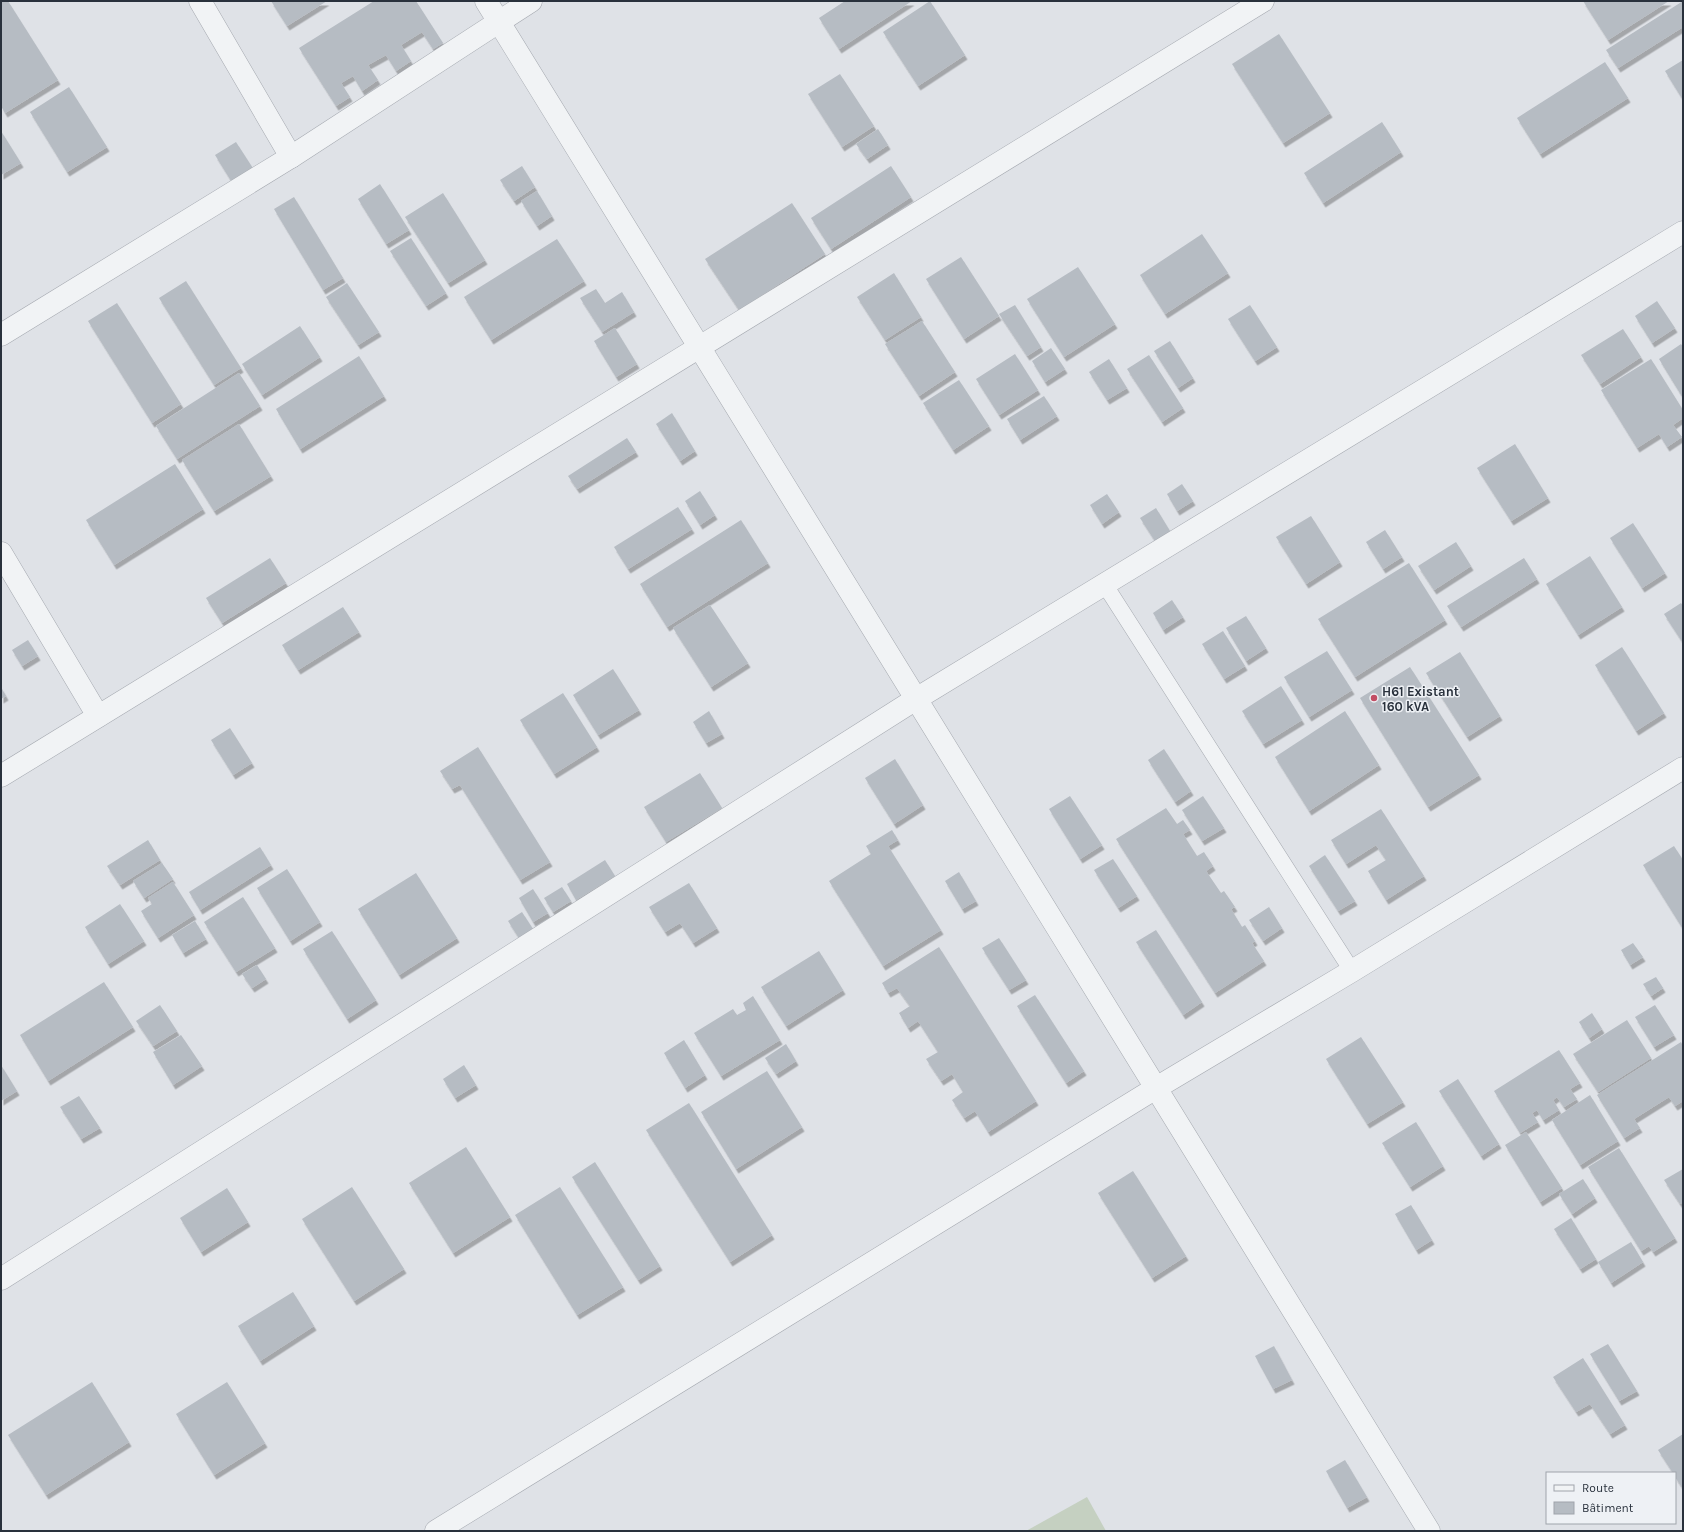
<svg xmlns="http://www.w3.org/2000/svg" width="1684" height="1532" font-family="Karla,sans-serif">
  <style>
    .green { fill: #c5d0c1 }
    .building { fill: #b6bcc3; filter: url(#shadow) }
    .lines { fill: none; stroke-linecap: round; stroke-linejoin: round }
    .lane-casing { stroke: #a5a9b0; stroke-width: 17 }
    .street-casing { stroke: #a5a9b0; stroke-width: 23 }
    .lane { stroke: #f1f3f5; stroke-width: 16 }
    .street { stroke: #f1f3f5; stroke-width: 22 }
    .poi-dot { fill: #c24d64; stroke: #eef1f5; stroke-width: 1.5 }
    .labels { text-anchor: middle; stroke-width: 3; stroke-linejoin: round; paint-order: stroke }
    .poi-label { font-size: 13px; font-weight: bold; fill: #29313c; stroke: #eef1f5; text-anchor: start }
  </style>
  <defs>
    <filter id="shadow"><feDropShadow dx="2.5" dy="4.5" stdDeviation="0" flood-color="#0004"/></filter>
  </defs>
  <rect width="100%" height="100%" fill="#dfe2e7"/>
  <!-- green -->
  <path class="green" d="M 1087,1497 L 1106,1531 L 1026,1531 Z"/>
  <!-- building -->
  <g class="building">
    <path d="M 1,1 L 8,1 L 58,80 L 5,113 L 1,106 Z"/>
    <path d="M 271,1 L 327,1 L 287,26 Z"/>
    <path d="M 374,1 L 416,1 L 443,43 L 433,49 L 422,32 L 401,45 L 411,61 L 396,71 L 386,55 L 368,65 L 378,80 L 362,91 L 353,76 L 341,83 L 350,97 L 336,106 L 299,48 Z"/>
    <path d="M 845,1 L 912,1 L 839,49 L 819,18 Z"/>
    <path d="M 930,1 L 965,55 L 918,86 L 883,32 Z"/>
    <path d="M 1583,1 L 1669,1 L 1608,40 Z"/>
    <path d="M 1683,1 L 1683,27 L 1618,68 L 1606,50 Z"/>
    <path d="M 1279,34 L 1330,113 L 1283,143 L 1232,64 Z"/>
    <path d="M 1683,60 L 1683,100 L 1665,71 Z"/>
    <path d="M 1605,62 L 1628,98 L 1540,154 L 1517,118 Z"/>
    <path d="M 840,74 L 874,126 L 842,147 L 808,94 Z"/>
    <path d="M 69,87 L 107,147 L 67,172 L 30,112 Z"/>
    <path d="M 1382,122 L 1401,152 L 1323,203 L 1304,173 Z"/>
    <path d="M 878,129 L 888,145 L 867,159 L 856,144 Z"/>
    <path d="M 1,131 L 21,163 L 1,175 Z"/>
    <path d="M 236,142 L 256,173 L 235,187 L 215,155 Z"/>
    <path d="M 522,166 L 535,187 L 514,201 L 500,180 Z"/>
    <path d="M 891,166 L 911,197 L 831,249 L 811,218 Z"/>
    <path d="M 380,184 L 409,230 L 386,244 L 358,199 Z"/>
    <path d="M 537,191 L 552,216 L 537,226 L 521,201 Z"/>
    <path d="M 443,193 L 485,260 L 448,283 L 405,217 Z"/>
    <path d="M 294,197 L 343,278 L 323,290 L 274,209 Z"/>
    <path d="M 792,203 L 825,254 L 739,310 L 705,259 Z"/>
    <path d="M 1202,234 L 1228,273 L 1165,314 L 1140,275 Z"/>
    <path d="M 411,238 L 446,293 L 426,306 L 390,251 Z"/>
    <path d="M 557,239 L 584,281 L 491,340 L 464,297 Z"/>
    <path d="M 961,257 L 999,316 L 964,339 L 926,279 Z"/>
    <path d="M 1078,267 L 1115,324 L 1064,357 L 1027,299 Z"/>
    <path d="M 894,273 L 921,317 L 885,340 L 857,297 Z"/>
    <path d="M 186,281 L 241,368 L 214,385 L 159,298 Z"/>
    <path d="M 347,283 L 379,332 L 358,345 L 326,297 Z"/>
    <path d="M 596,289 L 605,303 L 622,292 L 634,312 L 602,332 L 580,298 Z"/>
    <path d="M 1657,301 L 1675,328 L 1652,343 L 1635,316 Z"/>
    <path d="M 117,303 L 181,404 L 152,423 L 88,321 Z"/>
    <path d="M 1015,305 L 1041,347 L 1027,356 L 999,314 Z"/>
    <path d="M 1250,305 L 1277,347 L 1255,361 L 1228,319 Z"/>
    <path d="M 922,321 L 955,372 L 919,396 L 885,344 Z"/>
    <path d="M 300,326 L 320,357 L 262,395 L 242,364 Z"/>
    <path d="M 615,328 L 637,364 L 616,377 L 594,341 Z"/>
    <path d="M 1623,329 L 1641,357 L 1600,384 L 1581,355 Z"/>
    <path d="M 1170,341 L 1193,378 L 1178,388 L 1154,351 Z"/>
    <path d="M 1681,344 L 1683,347 L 1683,398 L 1659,359 Z"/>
    <path d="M 1051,348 L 1065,369 L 1045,382 L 1032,361 Z"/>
    <path d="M 1015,354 L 1038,390 L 999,415 L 976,379 Z"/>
    <path d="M 1149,355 L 1183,408 L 1162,422 L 1127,369 Z"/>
    <path d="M 359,356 L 384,396 L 300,449 L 276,409 Z"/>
    <path d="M 1109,359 L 1127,388 L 1107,400 L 1089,372 Z"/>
    <path d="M 1651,359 L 1683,410 L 1683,418 L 1673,425 L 1682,437 L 1667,447 L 1659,434 L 1637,448 L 1601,390 Z"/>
    <path d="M 239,373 L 260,406 L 177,459 L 156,426 Z"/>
    <path d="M 959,380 L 989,426 L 953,450 L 923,403 Z"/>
    <path d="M 1044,396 L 1057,416 L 1020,440 L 1007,419 Z"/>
    <path d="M 672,413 L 695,451 L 680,461 L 656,424 Z"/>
    <path d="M 239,424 L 271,476 L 214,511 L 182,460 Z"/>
    <path d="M 627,438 L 636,452 L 577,489 L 568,476 Z"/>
    <path d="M 1515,444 L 1548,498 L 1511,521 L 1477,468 Z"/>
    <path d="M 175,464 L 203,509 L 114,565 L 86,520 Z"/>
    <path d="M 1182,484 L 1193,501 L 1177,511 L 1167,494 Z"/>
    <path d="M 700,491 L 715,515 L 700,525 L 685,501 Z"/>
    <path d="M 1107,494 L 1119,512 L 1102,524 L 1090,505 Z"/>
    <path d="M 678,507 L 692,529 L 628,569 L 614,547 Z"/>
    <path d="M 1156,508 L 1170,531 L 1155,541 L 1140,518 Z"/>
    <path d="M 1311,516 L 1340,562 L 1306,584 L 1276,537 Z"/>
    <path d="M 741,520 L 768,563 L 667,627 L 640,584 Z"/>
    <path d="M 1633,523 L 1665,573 L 1642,588 L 1610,538 Z"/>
    <path d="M 1385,530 L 1402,557 L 1383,569 L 1366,542 Z"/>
    <path d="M 1456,542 L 1471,566 L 1434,590 L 1418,566 Z"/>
    <path d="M 1590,556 L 1622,607 L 1578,635 L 1546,584 Z"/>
    <path d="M 270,558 L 286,583 L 222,623 L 206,598 Z"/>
    <path d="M 1524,558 L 1537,579 L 1461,627 L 1447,606 Z"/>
    <path d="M 1409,563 L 1445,620 L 1355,677 L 1318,619 Z"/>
    <path d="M 1172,600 L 1183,617 L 1163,630 L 1153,613 Z"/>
    <path d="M 1681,603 L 1683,606 L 1683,643 L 1664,614 Z"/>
    <path d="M 710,605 L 748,663 L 711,687 L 673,628 Z"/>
    <path d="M 343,607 L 359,632 L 298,670 L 282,645 Z"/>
    <path d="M 1246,616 L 1266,648 L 1246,661 L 1226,628 Z"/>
    <path d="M 1223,631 L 1245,666 L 1224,679 L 1202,644 Z"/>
    <path d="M 28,640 L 38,656 L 22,666 L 12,650 Z"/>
    <path d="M 1622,647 L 1664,713 L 1636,731 L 1595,665 Z"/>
    <path d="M 1327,651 L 1352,690 L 1309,717 L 1284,677 Z"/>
    <path d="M 1460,652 L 1500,716 L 1467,737 L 1426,673 Z"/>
    <path d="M 1410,667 L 1479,775 L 1428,807 L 1360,698 Z"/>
    <path d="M 613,669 L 639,710 L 598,735 L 573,695 Z"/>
    <path d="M 1281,686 L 1302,720 L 1263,744 L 1242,711 Z"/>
    <path d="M 1,687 L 6,696 L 1,699 Z"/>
    <path d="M 563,693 L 597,747 L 554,774 L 520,720 Z"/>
    <path d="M 709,711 L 722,734 L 706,743 L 693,722 Z"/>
    <path d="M 1345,711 L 1379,765 L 1309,811 L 1275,757 Z"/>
    <path d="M 230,728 L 252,763 L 233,775 L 211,740 Z"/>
    <path d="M 478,747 L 550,862 L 520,880 L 460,785 L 452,789 L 440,771 Z"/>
    <path d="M 1164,749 L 1191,791 L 1175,802 L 1148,760 Z"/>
    <path d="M 895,759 L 923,805 L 894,824 L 865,778 Z"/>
    <path d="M 700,773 L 722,808 L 666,842 L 644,807 Z"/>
    <path d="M 1070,796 L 1102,845 L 1080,859 L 1049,809 Z"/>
    <path d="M 1203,796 L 1224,828 L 1202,841 L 1182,810 Z"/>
    <path d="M 1166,808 L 1177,824 L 1183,820 L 1190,830 L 1183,834 L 1197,856 L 1204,852 L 1213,866 L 1206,871 L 1221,893 L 1224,891 L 1235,907 L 1231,909 L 1242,927 L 1245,925 L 1255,941 L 1252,943 L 1264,961 L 1215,993 L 1116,839 Z"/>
    <path d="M 1381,809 L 1424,876 L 1386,900 L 1368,871 L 1386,860 L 1376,845 L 1346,864 L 1331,840 Z"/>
    <path d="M 892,830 L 898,840 L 888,846 L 941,930 L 883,966 L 829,881 L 871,854 L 866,846 Z"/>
    <path d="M 148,840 L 160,860 L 120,885 L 107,866 Z"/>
    <path d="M 1674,846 L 1683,860 L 1683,929 L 1643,865 Z"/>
    <path d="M 260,847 L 271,865 L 200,910 L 189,892 Z"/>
    <path d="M 1325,855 L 1355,901 L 1338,911 L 1309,866 Z"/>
    <path d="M 1113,859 L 1137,896 L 1118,908 L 1094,870 Z"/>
    <path d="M 605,860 L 615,876 L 576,900 L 567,884 Z"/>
    <path d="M 162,863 L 173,879 L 144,898 L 133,881 Z"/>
    <path d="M 287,869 L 320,922 L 290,941 L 257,888 Z"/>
    <path d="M 959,872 L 976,901 L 962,909 L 945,881 Z"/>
    <path d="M 416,873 L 457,938 L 399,975 L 358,909 Z"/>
    <path d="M 173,882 L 194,915 L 158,938 L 141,911 L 152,904 L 148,898 Z"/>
    <path d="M 689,883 L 717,928 L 693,943 L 680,923 L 665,932 L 649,907 Z"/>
    <path d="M 562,887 L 571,901 L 553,912 L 544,898 Z"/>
    <path d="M 533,889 L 548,913 L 533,922 L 519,898 Z"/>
    <path d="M 243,897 L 275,948 L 236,972 L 204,922 Z"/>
    <path d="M 120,904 L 144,941 L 108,964 L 85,927 Z"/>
    <path d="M 1269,907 L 1282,928 L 1263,941 L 1249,920 Z"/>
    <path d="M 522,912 L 533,929 L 519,938 L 508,921 Z"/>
    <path d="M 195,921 L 206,939 L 183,953 L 172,935 Z"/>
    <path d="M 1156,930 L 1202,1002 L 1183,1015 L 1136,942 Z"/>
    <path d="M 332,931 L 376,1000 L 347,1019 L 303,949 Z"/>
    <path d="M 999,938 L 1026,980 L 1009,990 L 982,948 Z"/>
    <path d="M 1633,943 L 1643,957 L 1630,965 L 1621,950 Z"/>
    <path d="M 939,947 L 1036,1101 L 988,1132 L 975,1111 L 964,1118 L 952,1100 L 963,1092 L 952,1074 L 941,1081 L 926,1059 L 938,1052 L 918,1021 L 908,1028 L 899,1013 L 910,1006 L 897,988 L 888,993 L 882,983 Z"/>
    <path d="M 819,951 L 843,990 L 786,1026 L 761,987 Z"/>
    <path d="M 257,965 L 266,979 L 252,988 L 242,974 Z"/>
    <path d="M 1656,977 L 1663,988 L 1651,996 L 1643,984 Z"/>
    <path d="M 104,982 L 133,1027 L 48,1081 L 20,1035 Z"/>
    <path d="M 1035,995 L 1084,1071 L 1066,1083 L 1017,1006 Z"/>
    <path d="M 753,996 L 780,1040 L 721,1076 L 694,1033 L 733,1009 L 737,1015 L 746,1010 L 743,1003 Z"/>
    <path d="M 160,1005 L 177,1031 L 153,1046 L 136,1021 Z"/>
    <path d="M 1655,1005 L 1674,1035 L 1654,1047 L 1635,1017 Z"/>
    <path d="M 1592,1013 L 1602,1029 L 1589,1038 L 1579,1022 Z"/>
    <path d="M 1627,1020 L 1651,1058 L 1598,1092 L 1573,1054 Z"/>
    <path d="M 181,1035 L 202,1066 L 173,1085 L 153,1052 Z"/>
    <path d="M 1361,1037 L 1403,1102 L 1367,1124 L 1326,1059 Z"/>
    <path d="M 684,1040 L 705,1075 L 685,1088 L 664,1053 Z"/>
    <path d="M 1681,1042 L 1683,1046 L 1683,1101 L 1675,1106 L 1669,1097 L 1634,1119 L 1640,1128 L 1624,1138 L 1597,1095 Z"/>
    <path d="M 786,1044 L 796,1061 L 776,1074 L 765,1058 Z"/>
    <path d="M 1559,1050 L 1580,1083 L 1570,1089 L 1577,1099 L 1564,1107 L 1557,1097 L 1553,1100 L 1559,1110 L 1543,1120 L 1537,1110 L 1532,1113 L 1538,1122 L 1520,1133 L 1494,1091 Z"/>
    <path d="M 1,1065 L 17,1091 L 1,1101 Z"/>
    <path d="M 464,1065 L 476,1085 L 455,1098 L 443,1079 Z"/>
    <path d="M 767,1071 L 802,1127 L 736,1169 L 701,1112 Z"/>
    <path d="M 1458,1079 L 1499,1144 L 1481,1156 L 1439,1091 Z"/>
    <path d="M 1590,1095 L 1618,1141 L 1580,1165 L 1552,1120 Z"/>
    <path d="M 79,1096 L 100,1128 L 81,1139 L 60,1107 Z"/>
    <path d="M 689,1103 L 772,1235 L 730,1262 L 646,1130 Z"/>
    <path d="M 1416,1122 L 1443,1166 L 1410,1187 L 1382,1143 Z"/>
    <path d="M 1526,1132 L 1562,1188 L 1540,1202 L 1505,1145 Z"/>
    <path d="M 466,1147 L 510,1217 L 453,1253 L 409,1183 Z"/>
    <path d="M 1619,1148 L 1675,1238 L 1653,1252 L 1649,1246 L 1641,1251 L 1588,1167 Z"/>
    <path d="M 595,1162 L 660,1266 L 638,1280 L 572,1177 Z"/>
    <path d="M 1683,1169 L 1683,1202 L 1680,1204 L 1664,1180 Z"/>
    <path d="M 1133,1171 L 1186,1256 L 1152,1278 L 1098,1193 Z"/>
    <path d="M 1583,1179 L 1595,1198 L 1572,1214 L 1559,1194 Z"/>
    <path d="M 352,1187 L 404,1269 L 354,1301 L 302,1219 Z"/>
    <path d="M 560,1187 L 623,1287 L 577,1315 L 515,1215 Z"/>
    <path d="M 227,1188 L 248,1222 L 201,1252 L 180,1218 Z"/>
    <path d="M 1411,1205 L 1432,1240 L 1416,1250 L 1395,1214 Z"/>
    <path d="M 1571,1218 L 1596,1259 L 1580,1269 L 1554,1229 Z"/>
    <path d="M 1631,1242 L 1643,1262 L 1611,1283 L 1598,1262 Z"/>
    <path d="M 293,1292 L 314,1326 L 260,1361 L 238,1326 Z"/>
    <path d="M 1608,1344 L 1637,1391 L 1619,1401 L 1590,1354 Z"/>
    <path d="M 1274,1346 L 1292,1380 L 1273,1389 L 1255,1356 Z"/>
    <path d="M 1583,1358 L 1625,1425 L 1610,1434 L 1590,1404 L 1576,1412 L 1553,1377 Z"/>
    <path d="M 92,1382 L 129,1442 L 46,1495 L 8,1435 Z"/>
    <path d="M 227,1382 L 265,1443 L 214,1475 L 176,1414 Z"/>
    <path d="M 1683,1434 L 1683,1489 L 1675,1477 L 1675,1473 L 1673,1473 L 1658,1450 Z"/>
    <path d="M 1345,1460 L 1367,1497 L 1347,1508 L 1326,1471 Z"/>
  </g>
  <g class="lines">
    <defs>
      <path id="lane" d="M 1105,585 L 1352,971"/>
      <g id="street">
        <path d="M 200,1 L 291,157"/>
        <path d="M 486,1 L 1429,1531"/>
        <path d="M 1,335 L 291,157 L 531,1"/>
        <path d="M 1,553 L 98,716"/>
        <path d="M 1,776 L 1263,1"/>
        <path d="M 1,1279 L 916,699 L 1683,232"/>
        <path d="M 436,1531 L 1156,1088 L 1352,971 L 1683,768"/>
      </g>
    </defs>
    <!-- lane casing -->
    <use href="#lane" class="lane-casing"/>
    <!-- street casing -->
    <use href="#street" class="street-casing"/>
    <!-- lane -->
    <use href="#lane" class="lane"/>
    <!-- street -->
    <use href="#street" class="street"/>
  </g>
  <!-- markers -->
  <circle class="poi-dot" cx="1374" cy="698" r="4"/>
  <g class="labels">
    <!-- poi labels -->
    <g class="poi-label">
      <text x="1382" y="696">H61 Existant<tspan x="1382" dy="15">160 kVA</tspan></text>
    </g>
  </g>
  <!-- border -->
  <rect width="1684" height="1532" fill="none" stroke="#29313c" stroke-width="4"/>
  <!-- legend -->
  <rect x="1546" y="1472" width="130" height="52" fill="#eef1f5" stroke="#9fa4ab"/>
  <rect x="1554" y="1485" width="20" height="6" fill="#f1f3f5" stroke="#9fa4ab"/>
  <text x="1582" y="1492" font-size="12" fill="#29313c">Route</text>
  <rect x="1554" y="1502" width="20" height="12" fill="#b6bcc3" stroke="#9fa4ab"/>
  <text x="1582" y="1512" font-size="12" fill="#29313c">Bâtiment</text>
</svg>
